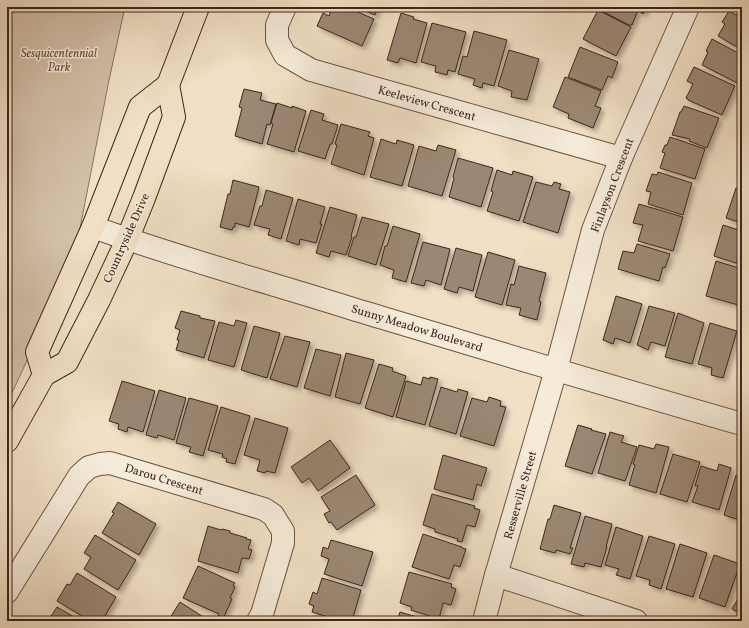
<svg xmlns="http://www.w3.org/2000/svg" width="749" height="628" font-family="Vollkorn,serif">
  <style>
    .green { fill: #d3c0a8; stroke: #887362 }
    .building { fill: #9b8773; stroke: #3e261b; filter: url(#shadow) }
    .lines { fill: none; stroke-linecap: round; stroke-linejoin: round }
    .minor-casing { stroke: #6b5446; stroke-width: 24 }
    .major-casing { stroke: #3e261b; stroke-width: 24 }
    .minor { stroke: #f6ebd9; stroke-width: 22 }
    .major { stroke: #f1e0c5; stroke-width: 22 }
    .labels { text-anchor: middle; stroke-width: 3; stroke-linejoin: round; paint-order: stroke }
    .park-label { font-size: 12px; font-style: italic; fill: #634c3e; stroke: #f6ebd9 }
    .street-label { font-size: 12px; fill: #3e261b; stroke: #f6ebd9 }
  </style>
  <defs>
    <filter id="shadow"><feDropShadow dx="3.5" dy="3.5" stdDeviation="2" flood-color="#0004"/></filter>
  </defs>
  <rect width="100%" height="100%" fill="#f1e0c5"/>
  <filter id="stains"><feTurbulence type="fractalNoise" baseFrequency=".005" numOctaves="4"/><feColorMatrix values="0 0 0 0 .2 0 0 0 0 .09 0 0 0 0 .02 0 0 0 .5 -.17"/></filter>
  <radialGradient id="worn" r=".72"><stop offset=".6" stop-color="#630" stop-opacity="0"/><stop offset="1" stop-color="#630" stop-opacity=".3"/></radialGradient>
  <!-- green -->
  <path class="green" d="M 7,7 L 125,7 L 109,80 L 74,259 L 11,395 L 7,400 Z"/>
  <!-- building -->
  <g class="building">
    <path d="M 332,7 L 346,7 L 374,19 L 362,46 L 317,26 L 323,13 L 329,16 Z"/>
    <path d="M 356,7 L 378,7 L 375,15 Z"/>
    <path d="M 596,7 L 647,7 L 643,14 L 638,10 L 632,25 L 629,25 L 596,8 Z"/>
    <path d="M 735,7 L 742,7 L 742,13 L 734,8 Z"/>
    <path d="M 598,10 L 631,27 L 616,56 L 583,39 Z"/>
    <path d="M 729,11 L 742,18 L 742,50 L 718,36 L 725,24 L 722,22 Z"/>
    <path d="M 401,13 L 414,17 L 413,19 L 427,23 L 416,63 L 400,58 L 398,63 L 387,60 Z"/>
    <path d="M 432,23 L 466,32 L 455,72 L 448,70 L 447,75 L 435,72 L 436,66 L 421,62 Z"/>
    <path d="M 474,31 L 507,40 L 494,86 L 483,83 L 482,88 L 473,85 L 475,79 L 458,74 L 463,56 L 467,57 Z"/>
    <path d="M 712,39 L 742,55 L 742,73 L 737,83 L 704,66 L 702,65 L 708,52 L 706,51 Z"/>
    <path d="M 580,47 L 618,62 L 612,78 L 608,76 L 602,90 L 568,77 Z"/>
    <path d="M 509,50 L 539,59 L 527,100 L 511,97 L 512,91 L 498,86 Z"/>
    <path d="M 694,67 L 735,86 L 722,115 L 688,100 L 688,99 L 686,98 L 693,84 L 687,81 Z"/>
    <path d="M 565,77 L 601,91 L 595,106 L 601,108 L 593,128 L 568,118 L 569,114 L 553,107 Z"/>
    <path d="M 244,89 L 262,93 L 260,100 L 276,104 L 270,125 L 267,124 L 262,144 L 235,136 L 242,108 L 239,107 Z"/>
    <path d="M 277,103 L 292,108 L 292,106 L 306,111 L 294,152 L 267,144 L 273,124 L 271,123 Z"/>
    <path d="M 684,106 L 719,118 L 707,148 L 689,141 L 690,139 L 672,135 L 680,112 L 681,112 Z"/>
    <path d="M 311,110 L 324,114 L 322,120 L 338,125 L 332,144 L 330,144 L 325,159 L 298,151 Z"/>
    <path d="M 341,124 L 370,132 L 368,136 L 374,138 L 364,175 L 331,164 L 337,145 L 335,144 Z"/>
    <path d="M 670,137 L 705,149 L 695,179 L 660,168 L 665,153 L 662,152 L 665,145 L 667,145 Z"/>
    <path d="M 381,139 L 396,144 L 397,140 L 414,145 L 402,186 L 370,177 Z"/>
    <path d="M 438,145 L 456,150 L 442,196 L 408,186 L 419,146 L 436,151 Z"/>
    <path d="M 458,158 L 493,168 L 481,207 L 449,197 L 454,178 L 453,177 Z"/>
    <path d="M 497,170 L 512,175 L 513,171 L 533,177 L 519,221 L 487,211 L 493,192 L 491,191 Z"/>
    <path d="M 742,171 L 742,184 L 738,182 Z"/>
    <path d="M 658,172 L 692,183 L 683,215 L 648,204 L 651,192 L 646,191 L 652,174 L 657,175 Z"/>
    <path d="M 233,180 L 259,187 L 249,227 L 235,223 L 235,227 L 233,227 L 232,230 L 220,227 L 228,194 L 230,194 Z"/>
    <path d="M 536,182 L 552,186 L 554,182 L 561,184 L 559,189 L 570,192 L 558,233 L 523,222 Z"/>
    <path d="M 736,188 L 742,190 L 742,223 L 726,218 Z"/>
    <path d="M 266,190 L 293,198 L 281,239 L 268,235 L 270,229 L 254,225 L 260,206 L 262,206 Z"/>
    <path d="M 298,199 L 325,207 L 320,224 L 322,224 L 316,243 L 300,239 L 299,245 L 286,241 Z"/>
    <path d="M 639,204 L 683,217 L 673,251 L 638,241 L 643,225 L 633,223 Z"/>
    <path d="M 330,207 L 357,215 L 351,236 L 352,237 L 346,255 L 331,251 L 329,257 L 316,253 Z"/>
    <path d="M 362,217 L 389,224 L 376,265 L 348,256 L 354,237 L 356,237 Z"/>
    <path d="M 723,225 L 742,231 L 742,265 L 714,256 Z"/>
    <path d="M 393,226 L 420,234 L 406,282 L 392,278 L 394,270 L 380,265 L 385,246 L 387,246 Z"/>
    <path d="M 423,242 L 450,249 L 441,285 L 426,280 L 424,286 L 411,283 Z"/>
    <path d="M 637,244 L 670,254 L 665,268 L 663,267 L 659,281 L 618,269 L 623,251 L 634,253 Z"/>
    <path d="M 456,248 L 482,255 L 473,291 L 459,287 L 457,293 L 444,289 Z"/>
    <path d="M 488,252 L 515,260 L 502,305 L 475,297 Z"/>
    <path d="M 716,261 L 742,269 L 742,306 L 706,296 Z"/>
    <path d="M 519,266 L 546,273 L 539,301 L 541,302 L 537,320 L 519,315 L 521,308 L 506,305 L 511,284 L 514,285 Z"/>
    <path d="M 616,296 L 642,304 L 630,343 L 615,338 L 613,344 L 603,340 Z"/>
    <path d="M 649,306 L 675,313 L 665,346 L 651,342 L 648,350 L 637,345 Z"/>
    <path d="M 181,311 L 200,316 L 200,318 L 215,321 L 204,358 L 176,350 L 179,340 L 177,340 L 180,330 L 175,328 Z"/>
    <path d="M 678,313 L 704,323 L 692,364 L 665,357 Z"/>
    <path d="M 236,320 L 247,323 L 234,367 L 208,360 L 219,322 L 234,326 Z"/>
    <path d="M 710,323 L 737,331 L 723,378 L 711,375 L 712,368 L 698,364 Z"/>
    <path d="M 254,326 L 280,333 L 267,378 L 241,370 Z"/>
    <path d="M 285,336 L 310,342 L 297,387 L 270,379 Z"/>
    <path d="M 316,349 L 341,355 L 330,396 L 304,388 Z"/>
    <path d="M 346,353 L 374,360 L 360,404 L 335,397 Z"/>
    <path d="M 379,364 L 393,368 L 392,371 L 406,376 L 393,417 L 365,408 Z"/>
    <path d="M 423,377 L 430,379 L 430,377 L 438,379 L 425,425 L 396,417 L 406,381 L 421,385 Z"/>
    <path d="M 122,381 L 155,391 L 143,432 L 128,427 L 127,432 L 118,429 L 119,424 L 109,421 Z"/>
    <path d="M 441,387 L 457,392 L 458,389 L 468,392 L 456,434 L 429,426 Z"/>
    <path d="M 159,390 L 186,398 L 174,440 L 158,435 L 157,438 L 146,435 Z"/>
    <path d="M 489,397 L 501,401 L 500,406 L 506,407 L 494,446 L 460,436 L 472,398 L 487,402 Z"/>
    <path d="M 189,398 L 218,406 L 203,456 L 189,452 L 191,447 L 176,443 Z"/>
    <path d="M 221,407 L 250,416 L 235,464 L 226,462 L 227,459 L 222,457 L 223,454 L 208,450 Z"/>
    <path d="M 255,418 L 288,428 L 275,473 L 266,471 L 265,473 L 257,471 L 260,460 L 244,455 Z"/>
    <path d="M 578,425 L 592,429 L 591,430 L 606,434 L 592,474 L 565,466 Z"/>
    <path d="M 610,432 L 624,436 L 621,442 L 637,447 L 625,481 L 598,473 Z"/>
    <path d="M 330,440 L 350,468 L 318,491 L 309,478 L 302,483 L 291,467 Z"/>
    <path d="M 656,444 L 669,447 L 656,493 L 629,485 L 635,465 L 633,464 L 639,445 L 654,449 Z"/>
    <path d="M 673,454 L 700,462 L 687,502 L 660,494 Z"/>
    <path d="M 443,455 L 487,468 L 481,486 L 477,484 L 473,500 L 434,489 Z"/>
    <path d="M 719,464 L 731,468 L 719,510 L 692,502 L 698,486 L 695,486 L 701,466 L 717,471 Z"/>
    <path d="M 356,475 L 375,505 L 337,530 L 331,522 L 329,523 L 324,514 L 330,511 L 321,497 Z"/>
    <path d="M 736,475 L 742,477 L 742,521 L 724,515 Z"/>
    <path d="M 432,494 L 475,506 L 474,508 L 480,510 L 475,527 L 467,525 L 462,542 L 457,541 L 458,539 L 435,532 L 435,529 L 423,525 Z"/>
    <path d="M 118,502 L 156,524 L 139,555 L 102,533 L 114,513 L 112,512 Z"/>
    <path d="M 554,505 L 581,513 L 570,548 L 573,548 L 570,554 L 556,550 L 555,553 L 540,549 L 548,519 L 550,519 Z"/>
    <path d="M 585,516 L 612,524 L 606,547 L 607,547 L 601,567 L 585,563 L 584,567 L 571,564 Z"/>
    <path d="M 208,526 L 221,530 L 222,529 L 230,531 L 230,533 L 247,538 L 246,539 L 251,540 L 248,549 L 252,550 L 249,559 L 242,558 L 238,573 L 198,561 Z"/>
    <path d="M 616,527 L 643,536 L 630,579 L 616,575 L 619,569 L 605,565 Z"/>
    <path d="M 423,534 L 462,547 L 462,548 L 466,549 L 460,567 L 454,565 L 449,579 L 412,567 Z"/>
    <path d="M 95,535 L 136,560 L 118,590 L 84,569 L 91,557 L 84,553 Z"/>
    <path d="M 649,536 L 675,544 L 661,589 L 649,585 L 650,580 L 636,576 Z"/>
    <path d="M 331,540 L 373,552 L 362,586 L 324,574 L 329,559 L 321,556 L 323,547 L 328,549 Z"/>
    <path d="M 680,544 L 707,553 L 693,597 L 666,589 Z"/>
    <path d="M 714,555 L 740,564 L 725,607 L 699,598 Z"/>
    <path d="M 198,566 L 235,583 L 233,586 L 235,587 L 230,598 L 232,599 L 223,619 L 218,616 L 219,614 L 183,598 Z"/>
    <path d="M 409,572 L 452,584 L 451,587 L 456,589 L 451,605 L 443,603 L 439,619 L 411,610 L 412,607 L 400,603 Z"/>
    <path d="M 77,573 L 116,597 L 102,621 L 90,621 L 57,601 L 67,584 L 70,585 Z"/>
    <path d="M 322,578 L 361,590 L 352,621 L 341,621 L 312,612 L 314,606 L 309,604 L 313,592 L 317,594 Z"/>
    <path d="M 742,592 L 742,615 L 732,609 Z"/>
    <path d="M 180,602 L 208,620 L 207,621 L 168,621 Z"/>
    <path d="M 57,607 L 81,621 L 43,621 L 44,618 L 48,621 Z"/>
    <path d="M 400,612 L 431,621 L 397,621 Z"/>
  </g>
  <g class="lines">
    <defs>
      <g id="minor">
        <path d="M 285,7 L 277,25 L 277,40 L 285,55 L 311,70 L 621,158"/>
        <path d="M 93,227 C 179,258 267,282 353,309 C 483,348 612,387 742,424"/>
        <path d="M 496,575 L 636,621"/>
        <path d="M 7,592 L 79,476 L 89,467 L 100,464 L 110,463 L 264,509 L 273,515 L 283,531 L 283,543 L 262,614 L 258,621"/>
        <path d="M 484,621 L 496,575 L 556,370 L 593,230 L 621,158 L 688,7"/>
      </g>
      <g id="major">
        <path d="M 44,375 L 37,352 L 93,227 L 140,107 L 168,85 L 198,7"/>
        <path d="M 7,441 L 44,375 L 67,362 L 99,300 L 127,240 L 144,198 L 174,117 L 168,85"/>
      </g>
    </defs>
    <!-- minor casing -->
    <use href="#minor" class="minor-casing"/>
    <!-- major casing -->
    <use href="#major" class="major-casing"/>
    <!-- minor -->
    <use href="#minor" class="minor"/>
    <!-- major -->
    <use href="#major" class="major"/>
  </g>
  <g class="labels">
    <!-- park labels -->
    <g class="park-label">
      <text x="59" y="57">Sesquicentennial<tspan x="59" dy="14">Park</tspan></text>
    </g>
    <!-- street labels -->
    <g class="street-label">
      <text transform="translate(427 103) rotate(16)" y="4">Keeleview Crescent</text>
      <text transform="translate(612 185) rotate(-69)" y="4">Finlayson Crescent</text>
      <text transform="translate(126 238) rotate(-66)" y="4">Countryside Drive</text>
      <text transform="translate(417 328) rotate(17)" y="4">Sunny Meadow Boulevard</text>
      <text transform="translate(164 479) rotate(17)" y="4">Darou Crescent</text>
      <text transform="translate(520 495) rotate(-74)" y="4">Resserville Street</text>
    </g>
  </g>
  <!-- margin -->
  <rect width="749" height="628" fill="none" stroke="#f1e0c5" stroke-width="24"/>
  <rect x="8" y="8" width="733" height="612" fill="none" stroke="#3e261b" stroke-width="2"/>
  <rect x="12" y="12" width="725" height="604" fill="none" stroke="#3e261b"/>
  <rect width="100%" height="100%" filter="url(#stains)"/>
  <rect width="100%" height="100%" fill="url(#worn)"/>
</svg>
